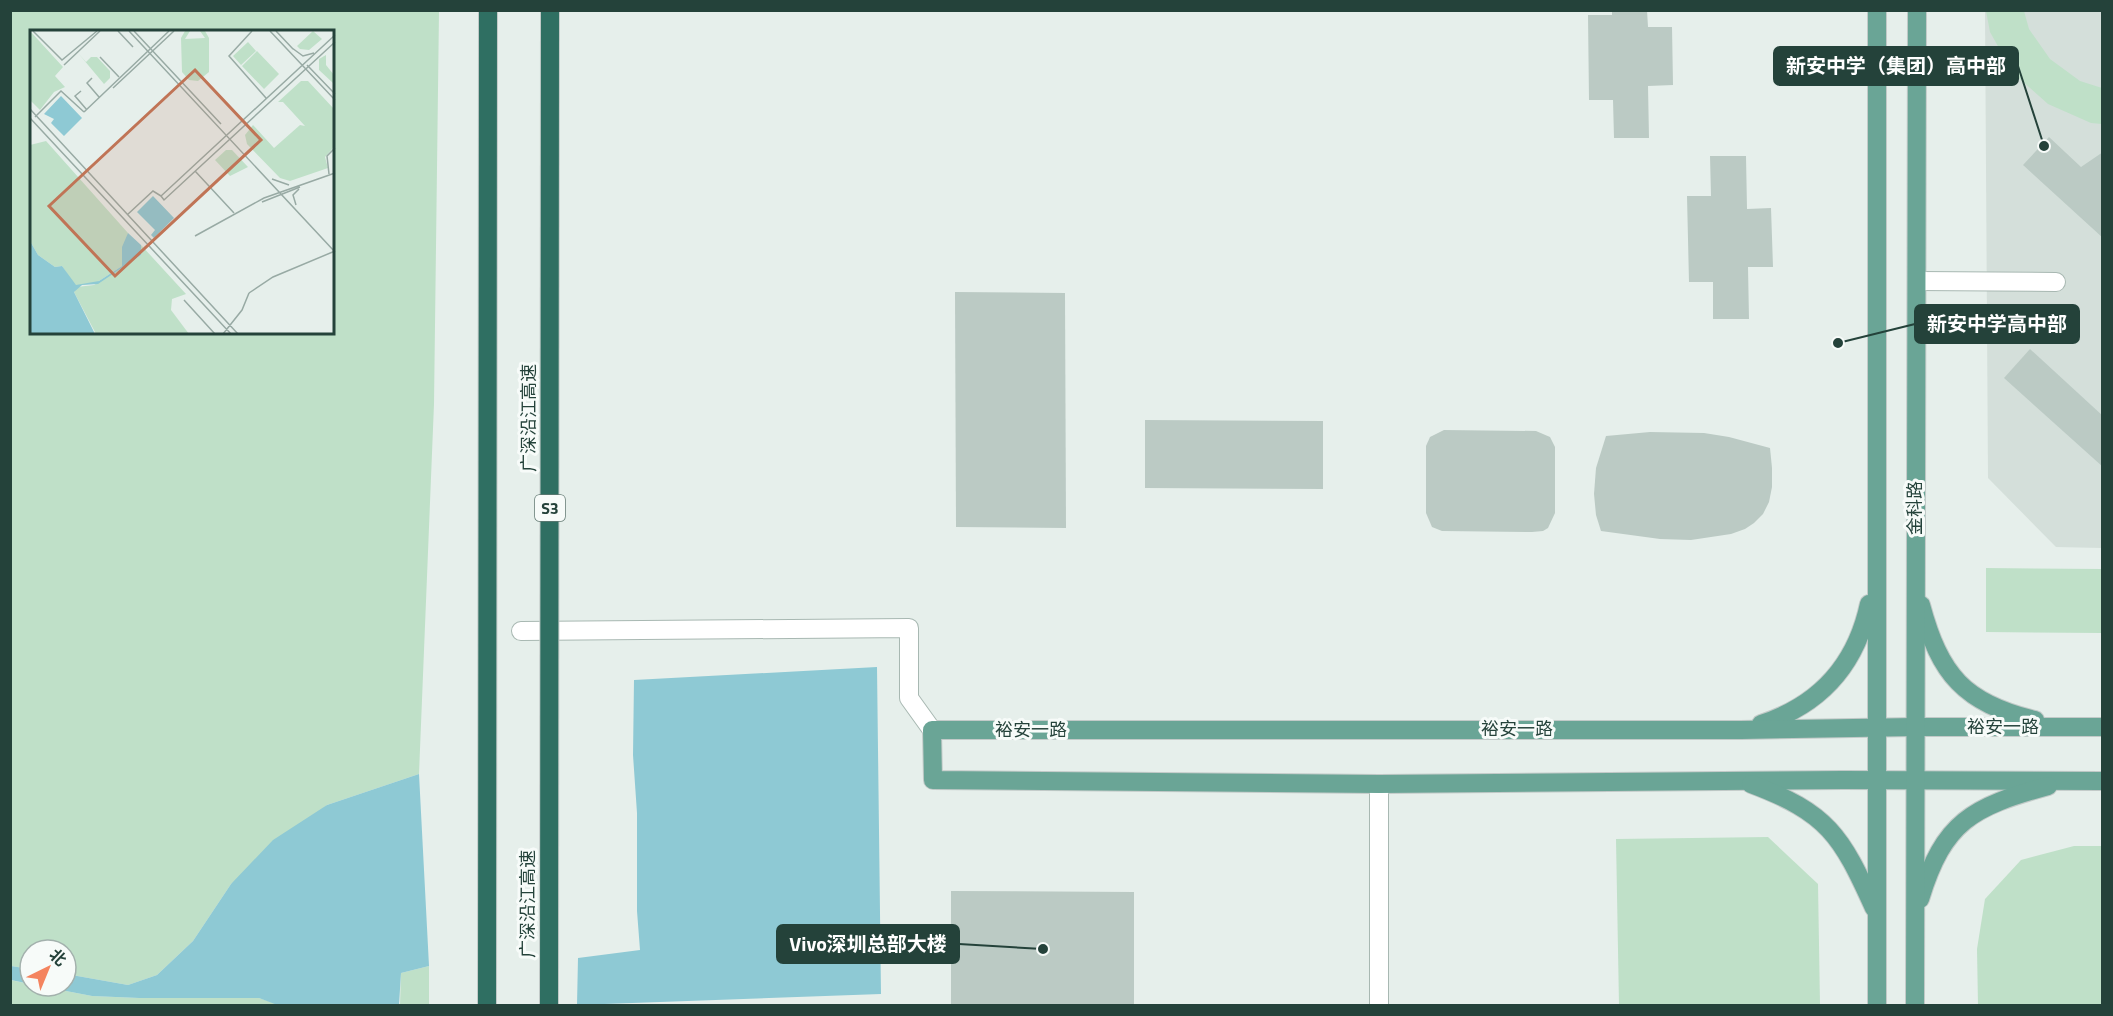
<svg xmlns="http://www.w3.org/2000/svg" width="2113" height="1016" font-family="'Titillium Web','Noto Sans SC',sans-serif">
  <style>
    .built { fill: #d4dfda }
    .green { fill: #bfe0c8; fill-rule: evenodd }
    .water { fill: #8ec9d4 }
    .building { fill: #bbcac4 }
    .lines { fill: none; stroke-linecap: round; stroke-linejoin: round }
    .minor-casing { stroke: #a8b8b2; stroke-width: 20 }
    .major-casing { stroke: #c2cac8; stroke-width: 20 }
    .highway-casing { stroke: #c2cac8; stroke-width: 20 }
    .minor { stroke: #fff; stroke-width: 18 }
    .major { stroke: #6aa596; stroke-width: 18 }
    .highway { stroke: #2f6f62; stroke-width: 18 }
    .highway-bridge-casing { stroke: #c2cac8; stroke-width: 20; stroke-linecap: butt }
    .highway-bridge { stroke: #2f6f62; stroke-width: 18 }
    .labels { text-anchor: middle; stroke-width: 6; stroke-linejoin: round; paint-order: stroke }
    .shield { fill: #f7fbf9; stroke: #637a73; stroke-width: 1.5 }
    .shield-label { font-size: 16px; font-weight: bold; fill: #24423a }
    .street-label { font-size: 18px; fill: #24423a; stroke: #f7fbf9 }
    .inset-road { fill: none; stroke: #98aaa4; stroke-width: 1.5 }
    .view { fill: #c07456; fill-opacity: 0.15; stroke: #c07456; stroke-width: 3 }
    .inset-edge { fill: none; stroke: #24423a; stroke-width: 3 }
    .leader { fill: none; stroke: #24423a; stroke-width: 2 }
    .callout-dot { fill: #24423a; stroke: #f7fbf9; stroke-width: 2 }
    .callout { fill: #24423a; stroke: #24423a; stroke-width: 2 }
    .callout-label { font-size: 20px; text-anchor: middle; font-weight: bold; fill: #fff }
  </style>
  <rect width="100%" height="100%" fill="#e6efeb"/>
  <!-- built -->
  <path class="built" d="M 1985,11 L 2102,11 L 2102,548 L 2056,547 L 1988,478 Z"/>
  <!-- green -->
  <g class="green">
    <path d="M 11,11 L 439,11 L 434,404 L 419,774 L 327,805 L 231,884 L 193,941 L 157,975 L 128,985 L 66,974 L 66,950 L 30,950 L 30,969 L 11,966 ZM 32,32 L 333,32 L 333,333 L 32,333 Z"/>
    <path d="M 1986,11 L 2024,11 L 2029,29 L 2050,59 L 2080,81 L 2102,88 L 2102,124 L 2091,123 L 2048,104 L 2013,73 L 1990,32 Z"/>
    <path d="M 1986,568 L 2102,569 L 2102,633 L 1986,632 Z"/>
    <path d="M 1768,837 L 1818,884 L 1820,1005 L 1619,1005 L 1616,839 Z"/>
    <path d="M 2074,846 L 2102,846 L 2102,1005 L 1978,1005 L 1977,949 L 1985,899 L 2021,860 Z"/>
    <path d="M 429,966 L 429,1005 L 400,1006 L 401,973 Z"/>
    <path d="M 10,980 L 30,984 L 30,986 L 40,986 L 92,996 L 139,998 L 259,998 L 280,1005 L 11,1005 Z"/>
  </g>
  <!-- water -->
  <g class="water">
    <path d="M 877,667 L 881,994 L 577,1005 L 578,958 L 640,950 L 637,911 L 637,813 L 633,755 L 634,680 Z"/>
    <path d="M 419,774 L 429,966 L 401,973 L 399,1005 L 280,1006 L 259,998 L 139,998 L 92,996 L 40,986 L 66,986 L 66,974 L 128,985 L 157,975 L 193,941 L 231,884 L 273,840 L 327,805 Z"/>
    <path d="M 11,966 L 30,969 L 30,984 L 11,980 Z"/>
  </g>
  <!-- building -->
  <g class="building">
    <path d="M 1612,10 L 1647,10 L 1648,27 L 1672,27 L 1673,85 L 1648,86 L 1649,138 L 1614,138 L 1613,100 L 1589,100 L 1588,15 L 1612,15 Z"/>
    <path d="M 2049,137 L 2081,167 L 2103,152 L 2103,238 L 2023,165 Z"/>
    <path d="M 1710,156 L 1746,156 L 1747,209 L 1771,208 L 1773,267 L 1748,267 L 1749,319 L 1713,319 L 1713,282 L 1689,282 L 1687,196 L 1711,196 Z"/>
    <path d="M 955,292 L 1065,293 L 1066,528 L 956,527 Z"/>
    <path d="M 2030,349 L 2103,416 L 2103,467 L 2004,378 Z"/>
    <path d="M 1145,420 L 1323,421 L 1323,489 L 1145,488 Z"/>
    <path d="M 1444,430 L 1536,431 L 1550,437 L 1555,447 L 1555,513 L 1548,528 L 1543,531 L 1532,532 L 1442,531 L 1432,527 L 1426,513 L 1426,446 L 1430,437 Z"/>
    <path d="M 1650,432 L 1704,433 L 1729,437 L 1770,448 L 1772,468 L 1772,487 L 1769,502 L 1763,514 L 1754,523 L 1745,529 L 1731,534 L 1691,540 L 1660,539 L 1601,531 L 1596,515 L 1594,494 L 1596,468 L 1606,436 Z"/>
    <path d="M 951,891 L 1134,892 L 1134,1005 L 951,1005 Z"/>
  </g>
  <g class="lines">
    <defs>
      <g id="minor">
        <path d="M 1917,281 L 2056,282"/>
        <path d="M 521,631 L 909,628 L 909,698 L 932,730"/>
        <path d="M 1379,784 L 1379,1006"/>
      </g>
      <g id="major">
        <path d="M 1921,605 C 1940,675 1964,703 2035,720"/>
        <path d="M 1761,724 C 1820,705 1856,665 1869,604"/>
        <path d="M 2102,727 L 1914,727 L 1741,730 L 932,730 L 933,780 L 1379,784 L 1843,780 L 2102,781"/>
        <path d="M 1751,784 C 1828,813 1841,835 1874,908"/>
        <path d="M 1920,899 C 1944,821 1972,807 2048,786"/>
        <path d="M 1877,1006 L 1877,10"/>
        <path d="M 1915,1006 L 1917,10"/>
      </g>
      <path id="highway" d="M 487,1006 L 488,10"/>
    </defs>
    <!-- minor casing -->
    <use href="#minor" class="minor-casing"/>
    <!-- major casing -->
    <use href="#major" class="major-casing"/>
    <!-- highway casing -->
    <use href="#highway" class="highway-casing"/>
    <!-- minor -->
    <use href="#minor" class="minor"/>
    <!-- major -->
    <use href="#major" class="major"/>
    <!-- highway -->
    <use href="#highway" class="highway"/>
    <defs>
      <path id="highway-bridge" d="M 549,1006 L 550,10"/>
    </defs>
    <!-- highway-bridge casing -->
    <use href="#highway-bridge" class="highway-bridge-casing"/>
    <!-- highway-bridge -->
    <use href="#highway-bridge" class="highway-bridge"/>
  </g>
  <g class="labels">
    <!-- shield labels -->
    <rect class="shield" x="535" y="495" width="30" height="26" rx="4.5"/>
    <g class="shield-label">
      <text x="550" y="514">S3</text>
    </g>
    <!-- street labels -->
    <g class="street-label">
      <text transform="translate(529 418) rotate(-90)" y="6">广深沿江高速</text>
      <text transform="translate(1915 508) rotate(-90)" y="6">金科路</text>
      <text x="2003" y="733">裕安一路</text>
      <text x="1517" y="735">裕安一路</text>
      <text x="1031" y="736">裕安一路</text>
      <text transform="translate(528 904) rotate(-90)" y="6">广深沿江高速</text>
    </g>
  </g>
  <!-- overview -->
  <g transform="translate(30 30)">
    <rect width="304" height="304" fill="#e6efeb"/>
    <path d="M 0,1 L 33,37 L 25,46 L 35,57 L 24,62 L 10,80 L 0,70 ZM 155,1 L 160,1 L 155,9 L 175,8 L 170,1 L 175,1 L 179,8 L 179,42 L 168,51 L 159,50 L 152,42 L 151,8 ZM 283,1 L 292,9 L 279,20 L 270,19 L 267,16 ZM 218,12 L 226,21 L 211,35 L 203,26 ZM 227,21 L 249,44 L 234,59 L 212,36 ZM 48,23 L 56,32 L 61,27 L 67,27 L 80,41 L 80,48 L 74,54 ZM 296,25 L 296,35 L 304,45 L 303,53 L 289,40 L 289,29 ZM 271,51 L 278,51 L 304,79 L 304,117 L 295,127 L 298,138 L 260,151 L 250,148 L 217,114 L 215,105 L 223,95 L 244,118 L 270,95 L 275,96 L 253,72 L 248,72 ZM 16,111 L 98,203 L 92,236 L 66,253 L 45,256 L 32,236 L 25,237 L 8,225 L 0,211 L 0,115 ZM 196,120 L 202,120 L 218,137 L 200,146 L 185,130 ZM 111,215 L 156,264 L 142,269 L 141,280 L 159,304 L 66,304 L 44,262 L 47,257 L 64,255 L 90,239 L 111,225 Z" fill="#bfe0c8"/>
    <path d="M 31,66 L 52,88 L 34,106 L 21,93 L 24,89 L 14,84 ZM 123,166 L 144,188 L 124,208 L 121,205 L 125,200 L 107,182 ZM 98,203 L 111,215 L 111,225 L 68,254 L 52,255 L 44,262 L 65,304 L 0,304 L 0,211 L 8,225 L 25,237 L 32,236 L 46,255 L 69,251 L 92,236 L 92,217 Z" fill="#8ec9d4"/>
    <path class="inset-road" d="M 3,1 L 32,30 L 67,1M 88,1 L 103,17M 99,1 L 305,222M 104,1 L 191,94M 222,1 L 199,26 L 236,68M 240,1 L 305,70M 246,1 L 263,19M 305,5 L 131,166 L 134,170 L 305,12M 262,18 L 273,26 L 284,23M 70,27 L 89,47M 34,35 L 70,1M 277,35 L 305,64M 62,48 L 57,53 L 69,67M 83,58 L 144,1M 51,61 L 45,66 L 57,80M 0,79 L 208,304M 54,82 L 139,1M 5,87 L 31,61 L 54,82M 0,88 L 201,304M 165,141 L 204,183M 299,144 L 297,126 L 305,118M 242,149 L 259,155M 232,172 L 270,157M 266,175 L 263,165 L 269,159M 97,185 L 123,161 L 131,166M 165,206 L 234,168 L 305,143M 219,263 L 243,247 L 305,221M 154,270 L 185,304M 193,304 L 212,280 L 219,263"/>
    <path class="view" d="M 165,40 L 231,110 L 85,246 L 19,176 Z"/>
    <rect width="304" height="304" class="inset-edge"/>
  </g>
  <!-- callouts -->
  <path class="leader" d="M2044 146L2018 66M1838 343L1915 324M1043 949L959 944"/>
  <g class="callout-dot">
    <circle cx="2044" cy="146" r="6"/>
    <circle cx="1838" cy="343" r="6"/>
    <circle cx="1043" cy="949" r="6"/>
  </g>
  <g class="callout">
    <rect x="1774" y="47" width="244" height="38" rx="6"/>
    <rect x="1915" y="305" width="164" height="38" rx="6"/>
    <rect x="777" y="925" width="182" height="38" rx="6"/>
  </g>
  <g class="callout-label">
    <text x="1896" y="73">新安中学（集团）高中部</text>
    <text x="1997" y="331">新安中学高中部</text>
    <text x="868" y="951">Vivo深圳总部大楼</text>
  </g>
  <!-- border -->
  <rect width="2113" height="1016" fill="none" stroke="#24423a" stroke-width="24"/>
  <!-- north arrow -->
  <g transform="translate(48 968) rotate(43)"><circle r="28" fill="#f7fbf9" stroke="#a3b1ad" stroke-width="1.5"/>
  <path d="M0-4.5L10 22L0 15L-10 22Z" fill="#f4845f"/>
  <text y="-9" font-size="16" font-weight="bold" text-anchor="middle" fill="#24423a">北</text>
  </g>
</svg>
